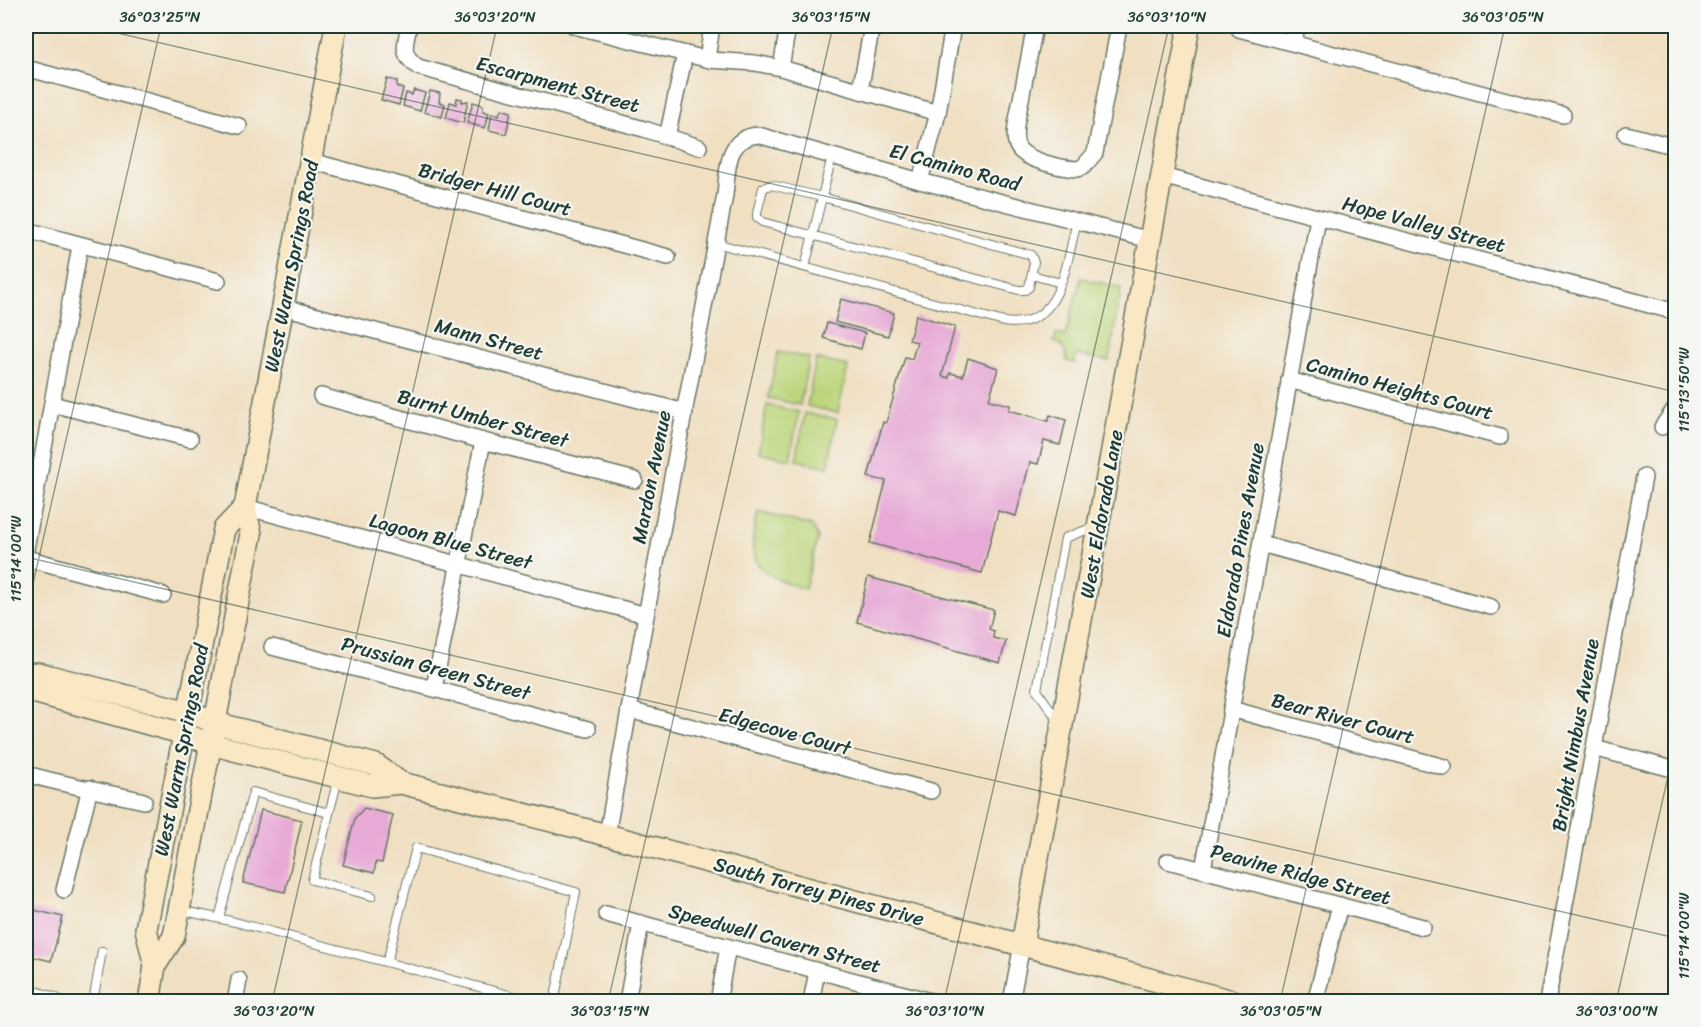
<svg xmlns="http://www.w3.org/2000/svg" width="1701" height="1027" font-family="Sriracha,sans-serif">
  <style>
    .green { fill: #bcd57a; stroke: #6e8957; stroke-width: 1.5 }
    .building { fill: #e7a9d5 }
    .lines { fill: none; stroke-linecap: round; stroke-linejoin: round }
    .lane-casing { stroke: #687665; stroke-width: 10 }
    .street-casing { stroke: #687665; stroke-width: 18 }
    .secondary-casing { stroke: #687665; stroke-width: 24 }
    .lane { stroke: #fff; stroke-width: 8 }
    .street { stroke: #fff; stroke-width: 15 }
    .secondary { stroke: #fae7c3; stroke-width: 21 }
    .ticks { fill: none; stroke: #1f3d34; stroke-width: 1.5; stroke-opacity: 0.45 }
    .labels { text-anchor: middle; stroke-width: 4.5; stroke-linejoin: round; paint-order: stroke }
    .street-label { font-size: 20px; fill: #1f3d34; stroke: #f6f6f2 }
    .neatline { fill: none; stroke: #1f3d34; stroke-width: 2 }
    .ticks-label { font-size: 15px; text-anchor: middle; fill: #1f3d34 }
  </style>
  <rect width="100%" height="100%" fill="#f6f6f2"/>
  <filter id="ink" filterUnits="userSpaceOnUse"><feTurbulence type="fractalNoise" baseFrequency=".0167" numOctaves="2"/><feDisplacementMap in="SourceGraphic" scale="12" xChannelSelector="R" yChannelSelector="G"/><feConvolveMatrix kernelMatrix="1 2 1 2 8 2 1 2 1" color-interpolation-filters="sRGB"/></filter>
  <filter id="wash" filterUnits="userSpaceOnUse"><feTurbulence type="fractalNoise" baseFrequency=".008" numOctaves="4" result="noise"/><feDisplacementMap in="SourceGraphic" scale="24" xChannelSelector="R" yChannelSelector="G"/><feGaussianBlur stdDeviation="1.35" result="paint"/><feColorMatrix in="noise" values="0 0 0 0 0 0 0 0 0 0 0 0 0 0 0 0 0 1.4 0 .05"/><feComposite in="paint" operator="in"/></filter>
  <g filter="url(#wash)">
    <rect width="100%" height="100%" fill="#f0dfc1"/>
    <!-- green -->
    <g class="green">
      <path d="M 1081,278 L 1121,288 L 1109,361 L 1076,355 L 1075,363 L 1067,361 C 1066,352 1063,344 1054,341 L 1056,334 L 1065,336 Z"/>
      <path d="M 778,352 L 809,358 L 800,405 L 768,398 Z"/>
      <path d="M 816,359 L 848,366 L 838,413 L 807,406 Z"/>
      <path d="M 767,405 L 799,412 L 790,459 L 758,452 Z"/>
      <path d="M 805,413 L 837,419 L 828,467 L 796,460 Z"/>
      <path d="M 758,512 L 812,526 L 818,537 L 805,589 C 757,574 744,564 758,512 Z"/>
    </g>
    <g id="blocks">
      <!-- building -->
      <g class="building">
        <path d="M 387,79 L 397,81 L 397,87 L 403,89 L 399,105 L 381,100 Z"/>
        <path d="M 414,90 L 425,93 L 420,111 L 403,106 L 406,93 L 412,95 Z"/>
        <path d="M 430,91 L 440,93 L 439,102 L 445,104 L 442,117 L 424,112 Z"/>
        <path d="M 457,98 L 462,99 L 462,102 L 468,101 L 463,123 L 446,118 L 450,102 L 456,104 Z"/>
        <path d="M 473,102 L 483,105 L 483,111 L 489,113 L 485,128 L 467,123 Z"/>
        <path d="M 501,109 L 511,112 L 506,134 L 489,130 L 492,113 L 499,115 Z"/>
        <path d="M 841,299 L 894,313 L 888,336 L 835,322 Z"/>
        <path d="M 916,315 L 955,327 L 942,376 L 949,378 L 950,373 L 963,376 L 968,358 L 998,368 L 989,400 L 1010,405 L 1009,410 L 1048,421 L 1050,415 L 1066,420 L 1060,445 L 1044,441 L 1038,464 L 1030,462 L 1016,516 L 998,511 L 982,573 L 870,543 L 886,481 L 868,477 L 883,422 L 886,423 L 905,357 L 912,359 L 917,342 L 909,340 Z"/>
        <path d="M 827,323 L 865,333 L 861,349 L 823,338 Z"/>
        <path d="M 868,577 L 994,610 L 989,629 L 994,631 L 993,638 L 1006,641 L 1000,663 L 857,622 Z"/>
        <path d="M 364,808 L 393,815 L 382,863 L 376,862 L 374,873 L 343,865 L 355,818 Z"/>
        <path d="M 261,810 L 302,820 L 285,892 L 243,883 Z"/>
        <path d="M 26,908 L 63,917 L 51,961 L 26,955 Z"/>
      </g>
    </g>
  </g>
  <g filter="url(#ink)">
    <use href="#blocks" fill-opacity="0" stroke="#687665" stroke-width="1.5"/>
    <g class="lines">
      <defs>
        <g id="lane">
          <path d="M 771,185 L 822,197 L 1031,255 L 1034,262 L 1029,287 L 1025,290 L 1019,290 L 762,222 L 757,217 L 757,213 L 763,188 Z"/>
          <path d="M 716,243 L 1004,322 C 1062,331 1066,262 1077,221"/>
          <path d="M 805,267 L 832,156"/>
          <path d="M 1032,275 L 1061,283"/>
          <path d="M 1059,722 L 1037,690 L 1065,538 L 1094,527"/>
          <path d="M 338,779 L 312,880 L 372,896"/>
          <path d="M 180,910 L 235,922 L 535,1002"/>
          <path d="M 219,918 L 253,792 L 329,813"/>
          <path d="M 387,962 L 416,848 L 576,892 L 554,1002"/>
          <path d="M 26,988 L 55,997 L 64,1002"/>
          <path d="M 93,1002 L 102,951"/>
        </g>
        <g id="street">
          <path d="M 409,26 C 405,45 400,54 418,67 L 644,129 L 699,147"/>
          <path d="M 574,26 L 710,60 L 755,63 L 781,68 L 938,113"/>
          <path d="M 1035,26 L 1016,125 C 1015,133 1014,142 1019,149 C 1028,161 1062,168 1077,169 L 1083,167 L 1095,153 L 1119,26"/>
          <path d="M 1239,29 L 1563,115"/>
          <path d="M 1294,43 L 1297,26"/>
          <path d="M 707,59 L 712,26"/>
          <path d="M 26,68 L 239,126"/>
          <path d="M 781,68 L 788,26"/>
          <path d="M 860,91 L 872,26"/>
          <path d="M 1626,134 L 1676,147"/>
          <path d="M 667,137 L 685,54"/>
          <path d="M 311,161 L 668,257"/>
          <path d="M 1162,176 L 1676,312"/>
          <path d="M 920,181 L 938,113 L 953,26"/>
          <path d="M 26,230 L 218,281"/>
          <path d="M 283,307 L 685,412"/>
          <path d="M 1289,380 L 1500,437"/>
          <path d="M 321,396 L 483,441 L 635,480"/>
          <path d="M 52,404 L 190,439"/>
          <path d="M 1662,427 L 1676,407"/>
          <path d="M 245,507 L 646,615"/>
          <path d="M 1261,544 L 1491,607"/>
          <path d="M 26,549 L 80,246"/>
          <path d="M 26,558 L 163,595"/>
          <path d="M 272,647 L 588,729"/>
          <path d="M 434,688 L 483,441"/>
          <path d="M 1231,709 L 1444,767"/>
          <path d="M 629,710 L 931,791"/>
          <path d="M 1594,748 L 1676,770"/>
          <path d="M 26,774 C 65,785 105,792 144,801"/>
          <path d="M 607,835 L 640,648 L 725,195 C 728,170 725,138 758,135 L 920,181 L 1150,240"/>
          <path d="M 1168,861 L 1423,927"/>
          <path d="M 1203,870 L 1318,218"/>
          <path d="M 64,890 L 90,788"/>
          <path d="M 606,914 L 934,1002"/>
          <path d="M 235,1002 L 239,980"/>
          <path d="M 627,1002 L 641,923"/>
          <path d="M 718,1002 L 728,947"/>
          <path d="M 811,1002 L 817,971"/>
          <path d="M 1011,1002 L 1022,945"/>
          <path d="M 1315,1002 L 1340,905"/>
          <path d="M 1547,1002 L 1644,477"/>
        </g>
        <g id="secondary">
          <path d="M 26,674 L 38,673 L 189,712 L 216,723 L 376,765 L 401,783"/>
          <path d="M 26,686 L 33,692 L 184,734 L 211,744 L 372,786 L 401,783 L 607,835 L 1236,1002"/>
          <path d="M 1022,945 L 1189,26"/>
          <path d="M 155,966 L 146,929 L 224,529 L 245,507"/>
          <path d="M 149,1002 L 155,966 L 174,936 L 251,534 L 245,507 L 336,26"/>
        </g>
      </defs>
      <!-- lane casing -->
      <use href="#lane" class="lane-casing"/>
      <!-- street casing -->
      <use href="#street" class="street-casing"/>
      <!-- secondary casing -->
      <use href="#secondary" class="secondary-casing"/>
      <!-- lane -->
      <use href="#lane" class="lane"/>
      <!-- street -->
      <use href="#street" class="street"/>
      <!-- secondary -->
      <use href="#secondary" class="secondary"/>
    </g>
  </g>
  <!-- ticks -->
  <path class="ticks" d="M 87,26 L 1676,392M 26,557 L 1676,938M 26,614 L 161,26M 272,1002 L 497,26M 608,1002 L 833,26M 944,1002 L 1169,26M 1280,1002 L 1505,26M 1616,1002 L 1676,742"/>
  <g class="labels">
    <!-- street labels -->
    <g class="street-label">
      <text transform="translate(558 84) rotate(15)" y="7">Escarpment Street</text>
      <text transform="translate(955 167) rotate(15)" y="7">El Camino Road</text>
      <text transform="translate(495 189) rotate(15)" y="7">Bridger Hill Court</text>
      <text transform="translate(1424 224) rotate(15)" y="7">Hope Valley Street</text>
      <text transform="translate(291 266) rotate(-79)" y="7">West Warm Springs Road</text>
      <text transform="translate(489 339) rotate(15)" y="7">Mann Street</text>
      <text transform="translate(1400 388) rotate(15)" y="7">Camino Heights Court</text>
      <text transform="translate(483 418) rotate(15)" y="7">Burnt Umber Street</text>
      <text transform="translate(651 477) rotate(-79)" y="7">Mardon Avenue</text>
      <text transform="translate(1101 514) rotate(-80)" y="7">West Eldorado Lane</text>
      <text transform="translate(1240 540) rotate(-80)" y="7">Eldorado Pines Avenue</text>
      <text transform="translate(451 541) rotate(15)" y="7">Lagoon Blue Street</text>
      <text transform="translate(436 668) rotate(15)" y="7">Prussian Green Street</text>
      <text transform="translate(1343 718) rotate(15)" y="7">Bear River Court</text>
      <text transform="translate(785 731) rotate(15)" y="7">Edgecove Court</text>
      <text transform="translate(1575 735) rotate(-80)" y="7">Bright Nimbus Avenue</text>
      <text transform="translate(181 750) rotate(-79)" y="7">West Warm Springs Road</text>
      <text transform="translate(1301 874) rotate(15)" y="7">Peavine Ridge Street</text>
      <text transform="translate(819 891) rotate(15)" y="7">South Torrey Pines Drive</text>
      <text transform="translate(775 938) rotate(15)" y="7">Speedwell Cavern Street</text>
    </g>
  </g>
  <!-- margin -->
  <rect width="1701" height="1027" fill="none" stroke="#f6f6f2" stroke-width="66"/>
  <rect x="33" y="33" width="1635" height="961" class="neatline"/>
  <g class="ticks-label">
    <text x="160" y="22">36°03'25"N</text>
    <text x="495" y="22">36°03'20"N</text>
    <text x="831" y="22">36°03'15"N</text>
    <text x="1167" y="22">36°03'10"N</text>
    <text x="1503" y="22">36°03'05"N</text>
    <text transform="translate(1684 390) rotate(-90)" y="5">115°13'50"W</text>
    <text transform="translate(16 559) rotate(-90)" y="5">115°14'00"W</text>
    <text transform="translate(1684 936) rotate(-90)" y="5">115°14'00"W</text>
    <text x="274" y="1016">36°03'20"N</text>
    <text x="610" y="1016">36°03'15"N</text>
    <text x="945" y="1016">36°03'10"N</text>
    <text x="1281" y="1016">36°03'05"N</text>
    <text x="1617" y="1016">36°03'00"N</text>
  </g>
</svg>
